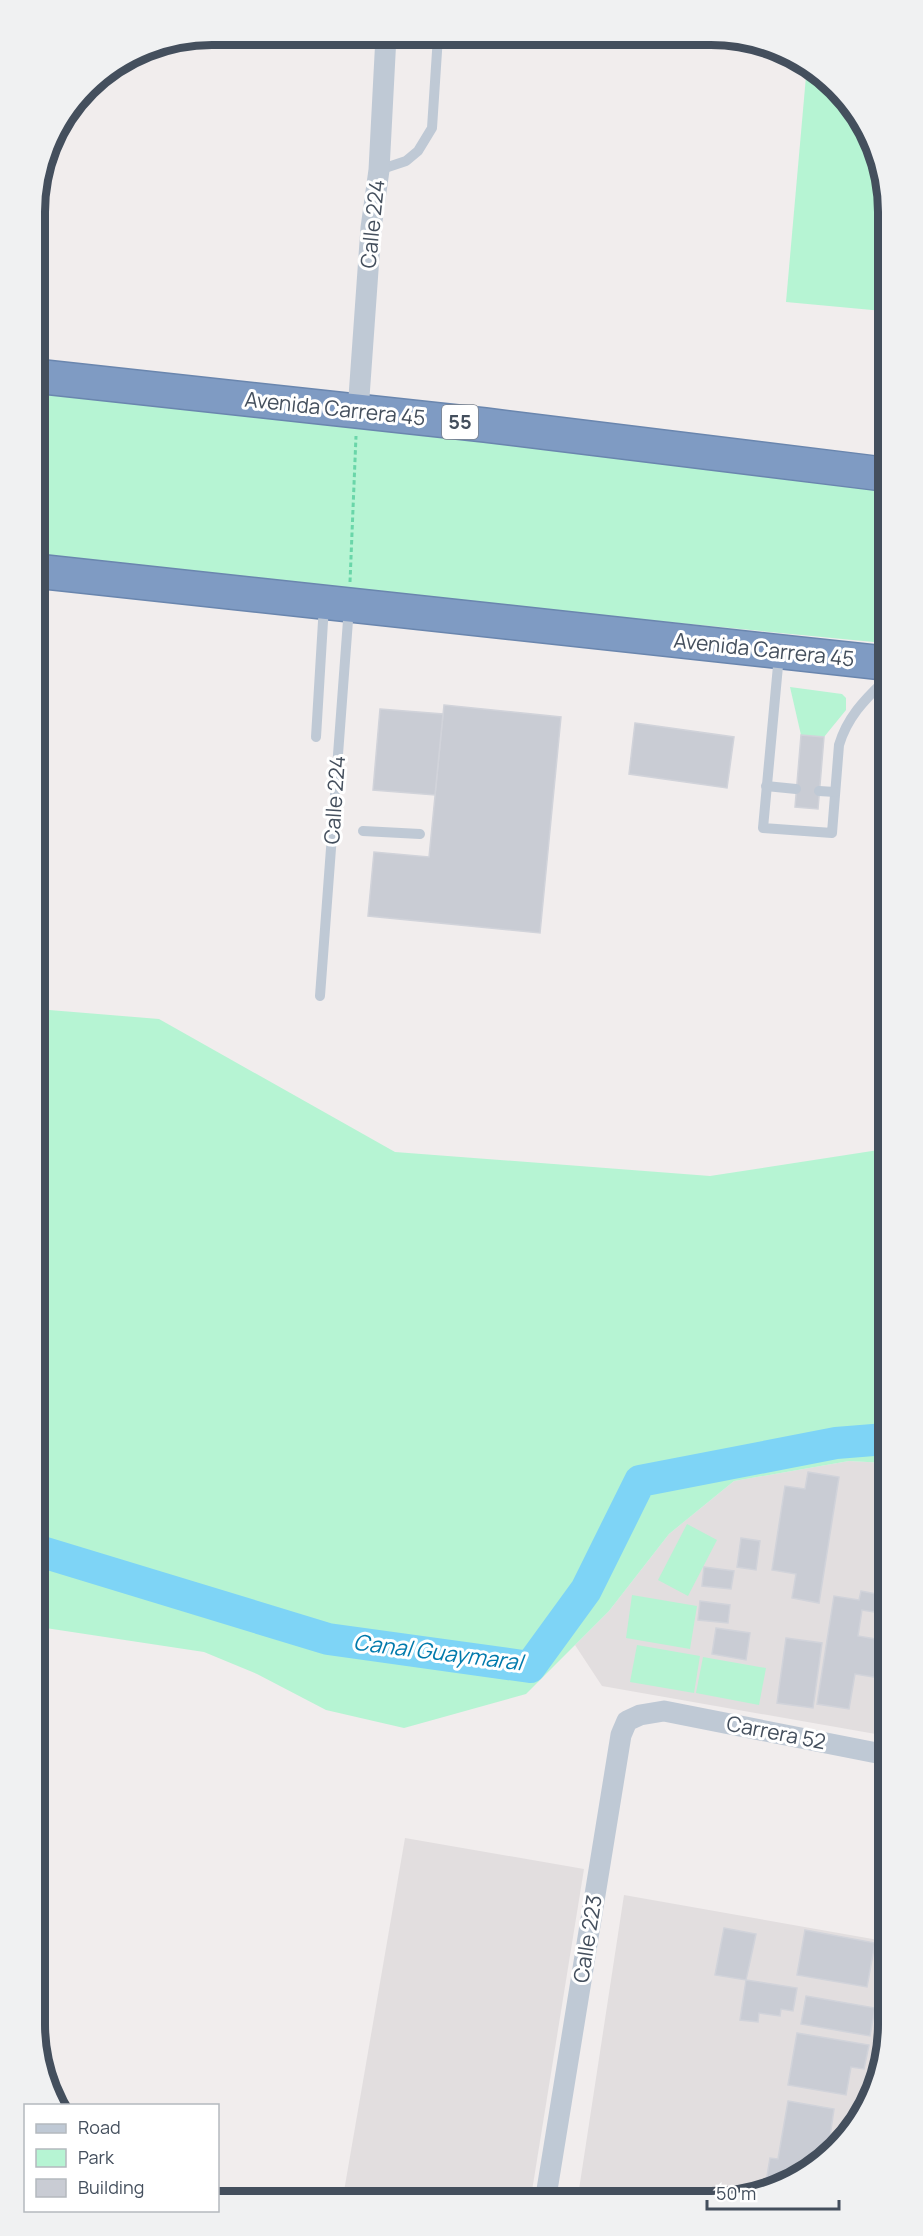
<svg xmlns="http://www.w3.org/2000/svg" width="923" height="2236" font-family="Manrope,sans-serif">
  <style>
    .education { fill: #e2dedf }
    .green { fill: #b6f4d3 }
    .lines { fill: none; stroke-linecap: round; stroke-linejoin: round }
    .river { stroke: #7ed4f6; stroke-width: 32 }
    .building { fill: #c9ccd4; stroke: #d1d3da; stroke-width: 1.5 }
    .highway-casing { stroke: #6a86ae; stroke-width: 36 }
    .path { stroke: #6ad6a9; stroke-width: 3; stroke-dasharray: 4.5 3; stroke-linecap: butt }
    .lane { stroke: #bfc9d5; stroke-width: 10 }
    .street { stroke: #bfc9d5; stroke-width: 21 }
    .highway { stroke: #7f9bc3; stroke-width: 33 }
    .labels { text-anchor: middle; stroke-width: 6; stroke-linejoin: round; paint-order: stroke }
    .shield { fill: #fff; stroke: #7c848e; stroke-width: 1.5 }
    .shield-label { font-size: 20px; font-weight: bold; fill: #444f5d }
    .street-label { font-size: 21px; fill: #444f5d; stroke: #fff }
    .water-label { font-size: 22px; font-style: italic; fill: #017aac; stroke: #fff }
    .rim { fill: none; stroke: #444f5d; stroke-width: 8 }
  </style>
  <rect width="100%" height="100%" fill="#f1eded"/>
  <!-- education -->
  <g class="education">
    <path d="M 849,1461 L 886,1463 L 887,1736 L 602,1686 L 575,1645 L 609,1611 L 669,1534 L 734,1481 Z"/>
    <path d="M 405,1838 L 584,1869 L 531,2197 L 343,2197 Z"/>
    <path d="M 624,1895 L 884,1941 L 888,1920 L 888,2036 L 879,2082 L 852,2132 L 810,2172 L 757,2196 L 578,2196 Z"/>
  </g>
  <!-- green -->
  <g class="green">
    <path d="M 807,65 L 836,86 L 883,166 L 883,311 L 786,302 Z"/>
    <path d="M 35,392 L 884,485 L 884,643 L 400,596 L 36,556 Z"/>
    <path d="M 790,687 L 842,694 L 846,698 L 846,710 L 824,737 L 801,735 Z"/>
    <path d="M 37,1009 L 159,1019 L 395,1152 L 710,1176 L 885,1149 L 886,1463 L 849,1461 L 734,1481 L 669,1534 L 609,1611 L 526,1694 L 404,1728 L 326,1710 L 257,1674 L 204,1652 L 39,1627 Z"/>
    <path d="M 687,1524 L 717,1540 L 688,1596 L 658,1580 Z"/>
    <path d="M 632,1595 L 697,1606 L 690,1649 L 626,1638 Z"/>
    <path d="M 637,1645 L 700,1656 L 694,1693 L 630,1682 Z"/>
    <path d="M 703,1657 L 766,1668 L 759,1705 L 696,1693 Z"/>
  </g>
  <g class="lines">
    <!-- river -->
    <path class="river" d="M 39,1551 L 328,1639 L 530,1667 L 586,1590 L 640,1481 L 836,1443 L 886,1439"/>
  </g>
  <!-- building -->
  <g class="building">
    <path d="M 444,705 L 561,717 L 540,933 L 368,916 L 374,852 L 429,857 Z"/>
    <path d="M 380,709 L 443,714 L 435,795 L 373,790 Z"/>
    <path d="M 635,723 L 734,737 L 727,788 L 629,774 Z"/>
    <path d="M 801,735 L 824,737 L 818,809 L 795,807 Z"/>
    <path d="M 808,1472 L 839,1477 L 819,1603 L 792,1598 L 796,1574 L 772,1570 L 785,1486 L 805,1489 Z"/>
    <path d="M 741,1538 L 760,1541 L 756,1570 L 737,1567 Z"/>
    <path d="M 704,1567 L 734,1571 L 731,1589 L 702,1586 Z"/>
    <path d="M 861,1591 L 887,1596 L 887,1614 L 862,1610 L 858,1636 L 887,1641 L 887,1679 L 855,1674 L 849,1709 L 817,1704 L 834,1596 L 859,1600 Z"/>
    <path d="M 700,1601 L 730,1605 L 728,1623 L 698,1620 Z"/>
    <path d="M 716,1628 L 750,1633 L 746,1660 L 712,1654 Z"/>
    <path d="M 786,1638 L 822,1643 L 813,1708 L 777,1703 Z"/>
    <path d="M 724,1928 L 756,1934 L 746,1980 L 715,1975 Z"/>
    <path d="M 805,1930 L 875,1943 L 867,1987 L 797,1975 Z"/>
    <path d="M 746,1980 L 797,1988 L 793,2011 L 781,2009 L 780,2016 L 759,2013 L 758,2022 L 740,2020 Z"/>
    <path d="M 806,1996 L 875,2008 L 870,2036 L 801,2024 Z"/>
    <path d="M 797,2033 L 869,2045 L 864,2069 L 851,2067 L 846,2095 L 788,2085 Z"/>
    <path d="M 788,2101 L 834,2109 L 828,2150 L 820,2148 L 817,2165 L 810,2172 L 757,2196 L 743,2196 L 745,2185 L 765,2188 L 770,2158 L 778,2159 Z"/>
  </g>
  <g class="lines">
    <defs>
      <g id="highway">
        <path d="M 35,376 L 485,425 L 883,474"/>
        <path d="M 36,571 L 884,663"/>
      </g>
    </defs>
    <!-- highway casing -->
    <use href="#highway" class="highway-casing"/>
    <!-- path -->
    <path class="path" d="M 350,582 L 356,436"/>
    <!-- lane -->
    <g class="lane">
      <path d="M 379,170 L 406,161 L 418,151 L 432,128 L 438,36"/>
      <path d="M 779,655 L 763,828 L 832,833 L 839,745 C 847,718 864,700 884,681"/>
      <path d="M 316,737 L 324,605"/>
      <path d="M 766,786 L 796,789"/>
      <path d="M 819,791 L 835,792"/>
      <path d="M 363,831 L 420,834"/>
      <path d="M 320,996 L 349,607"/>
    </g>
    <!-- street -->
    <g class="street">
      <path d="M 358,411 L 371,228 L 379,170 L 386,36"/>
      <path d="M 546,2196 L 621,1735 L 627,1721 L 640,1715 L 664,1711 L 887,1755"/>
    </g>
    <!-- highway -->
    <use href="#highway" class="highway"/>
  </g>
  <g class="labels">
    <!-- shield labels -->
    <rect class="shield" x="442" y="405" width="36" height="34" rx="4.5"/>
    <g class="shield-label">
      <text x="460" y="429">55</text>
    </g>
    <!-- street labels -->
    <g class="street-label">
      <text transform="translate(373 224) rotate(-84)" y="7">Calle 224</text>
      <text transform="translate(335 409) rotate(6)" y="7">Avenida Carrera 45</text>
      <text transform="translate(764 650) rotate(6)" y="7">Avenida Carrera 45</text>
      <text transform="translate(335 800) rotate(-86)" y="7">Calle 224</text>
      <text transform="translate(776 1733) rotate(11)" y="7">Carrera 52</text>
      <text transform="translate(588 1939) rotate(-81)" y="7">Calle 223</text>
    </g>
    <!-- water labels -->
    <g class="water-label">
      <text transform="translate(438 1652) rotate(7)" y="8">Canal Guaymaral</text>
    </g>
  </g>
  <!-- crop -->
  <path d="M0 0H923V2236H0ZM212 45H711A167 167 0 0 1 878 212V2024A167 167 0 0 1 711 2191H212A167 167 0 0 1 45 2024V212A167 167 0 0 1 212 45Z" fill="#f0f1f2" fill-rule="evenodd"/>
  <path class="rim" d="M212 45H711A167 167 0 0 1 878 212V2024A167 167 0 0 1 711 2191H212A167 167 0 0 1 45 2024V212A167 167 0 0 1 212 45Z"/>
  <!-- legend -->
  <rect x="24" y="2104" width="195" height="108" fill="#ffffff" stroke="#b4b9be" stroke-width="1.5"/>
  <rect x="36" y="2124" width="30" height="9" fill="#bfc9d5" stroke="#b4b9be" stroke-width="1.5"/>
  <text x="78" y="2134" font-size="18" fill="#444f5d">Road</text>
  <rect x="36" y="2149" width="30" height="18" fill="#b6f4d3" stroke="#b4b9be" stroke-width="1.5"/>
  <text x="78" y="2164" font-size="18" fill="#444f5d">Park</text>
  <rect x="36" y="2179" width="30" height="18" fill="#c9ccd4" stroke="#b4b9be" stroke-width="1.5"/>
  <text x="78" y="2194" font-size="18" fill="#444f5d">Building</text>
  <!-- scale -->
  <path d="M707 2200v9h132v-9" fill="none" stroke="#444f5d" stroke-width="3"/>
  <text x="716" y="2200" font-size="18" fill="#444f5d" stroke="#ffffff" stroke-width="4.5" paint-order="stroke">50 m</text>
</svg>
